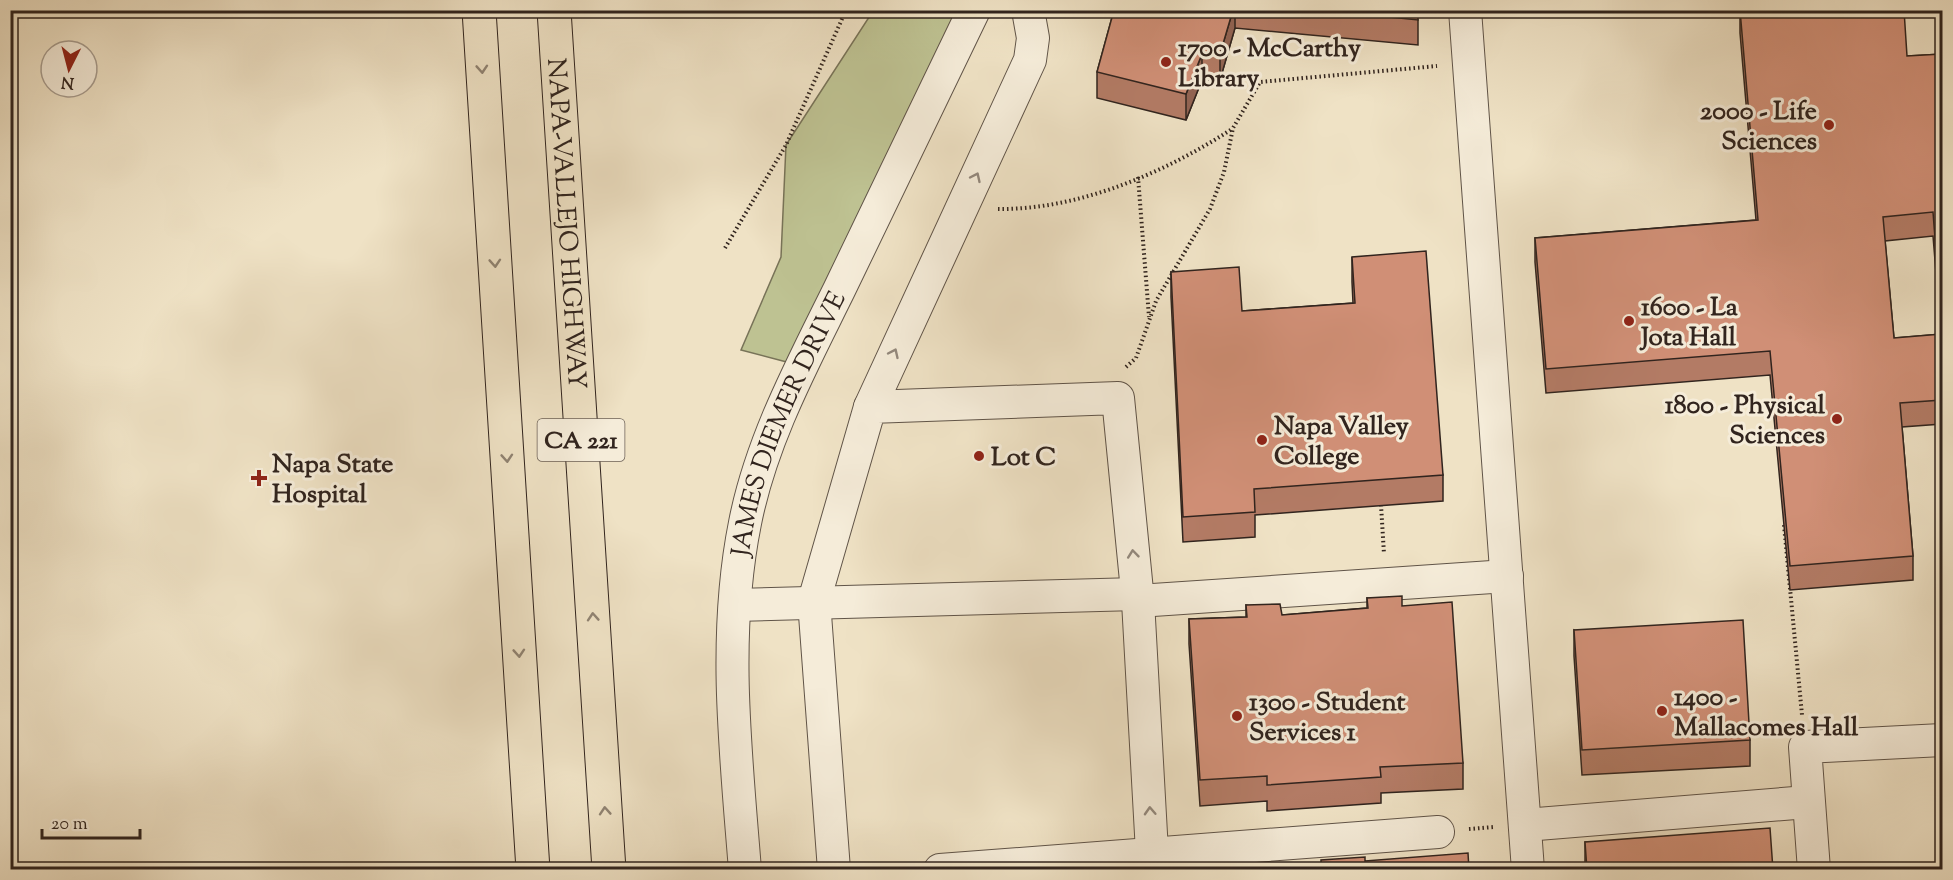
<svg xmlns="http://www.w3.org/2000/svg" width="1953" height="880" font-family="'Sorts Mill Goudy',serif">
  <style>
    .green { fill: #bec292; stroke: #787358; stroke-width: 1.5 }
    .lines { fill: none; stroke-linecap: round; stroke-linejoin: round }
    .minor-casing { stroke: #605448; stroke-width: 34 }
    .major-casing { stroke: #31241e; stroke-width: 35 }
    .path { stroke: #31241e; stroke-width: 4; stroke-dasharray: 1.5 3; stroke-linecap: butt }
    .minor { stroke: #f5ecd9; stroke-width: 32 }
    .major { stroke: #efe2c5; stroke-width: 33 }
    .wall { fill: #b37b65; stroke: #31241e; stroke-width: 1.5; fill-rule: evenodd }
    .shaded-wall { fill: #926453; stroke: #31241e; stroke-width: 1.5 }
    .building { fill: #d08f76; stroke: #31241e; stroke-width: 1.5 }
    .oneway { stroke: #908372 }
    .oneway2 { stroke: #93887c }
    .poi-dot { fill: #8f2418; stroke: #f5ecd9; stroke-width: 2 }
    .labels { text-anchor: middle; stroke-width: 6; stroke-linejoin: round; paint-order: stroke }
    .shield { fill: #f5ecd9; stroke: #6c6056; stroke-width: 1.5 }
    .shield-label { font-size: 24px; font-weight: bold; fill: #31241e }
    .poi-label { font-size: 26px; font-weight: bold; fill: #31241e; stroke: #f5ecd9; text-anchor: start }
    .street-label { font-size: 26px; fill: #31241e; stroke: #f5ecd9 }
  </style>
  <rect width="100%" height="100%" fill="#efe2c5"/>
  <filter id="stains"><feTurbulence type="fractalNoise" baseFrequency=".00333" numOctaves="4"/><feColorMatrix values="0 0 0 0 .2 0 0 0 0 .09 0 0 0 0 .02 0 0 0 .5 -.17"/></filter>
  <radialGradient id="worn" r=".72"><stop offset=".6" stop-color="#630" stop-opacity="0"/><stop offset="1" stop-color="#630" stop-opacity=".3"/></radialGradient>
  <!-- green -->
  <path class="green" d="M 873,11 L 974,11 L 802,366 L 741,350 L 781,257 L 786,145 Z"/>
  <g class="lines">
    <defs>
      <g id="minor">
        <path d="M 1465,10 L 1528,870"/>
        <path d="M 870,407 L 1030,60 L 1033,38 L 1028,10"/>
        <path d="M 1138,601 L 1507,576"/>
        <path d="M 735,605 L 1137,594"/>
        <path d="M 1525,825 L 1795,803"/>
        <path id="s1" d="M 745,870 C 736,755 722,637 745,523 C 761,441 802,365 839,290 C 884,197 929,104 974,10"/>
        <path d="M 834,870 L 814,601 L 870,407 L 1118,398 L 1138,601 L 1153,870"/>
        <path d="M 940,870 L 1438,832"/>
        <path d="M 1814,870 L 1805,747 L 1942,740"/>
      </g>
      <g id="major">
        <path d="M 479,10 L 533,870"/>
        <path id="s2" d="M 554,10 L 609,870"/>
      </g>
    </defs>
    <!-- minor casing -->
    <use href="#minor" class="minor-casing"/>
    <!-- major casing -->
    <use href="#major" class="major-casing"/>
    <!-- path -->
    <g class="path">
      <path d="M 1138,177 L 1149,317"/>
      <path d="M 998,209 C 1079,210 1166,172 1232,129"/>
      <path d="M 725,248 L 786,145 L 846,10"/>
      <path d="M 1126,367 L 1136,358 L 1156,301 L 1210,209 L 1224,172 L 1233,128 L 1260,82 L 1437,66"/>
      <path d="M 1381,505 L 1384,554"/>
      <path d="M 1784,525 L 1802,715"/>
      <path d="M 1469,829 L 1494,827"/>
    </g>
    <!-- minor -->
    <use href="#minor" class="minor"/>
    <!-- major -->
    <use href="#major" class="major"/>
  </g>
  <!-- wall -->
  <g class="wall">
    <path d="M 1114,10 L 1417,10 L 1418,20 L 1418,45 L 1235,28 L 1220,80 L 1202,80 L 1186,120 L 1097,98 L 1097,72 Z"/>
    <path d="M 1740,10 L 1907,56 L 1942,54 L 1942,424 L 1902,427 L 1913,556 L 1913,580 L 1790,590 L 1770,375 L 1546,393 L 1535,262 L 1535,238 L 1756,220 L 1740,33 ZM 1933,236 L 1941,334 L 1894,338 L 1885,241 Z"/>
    <path d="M 1352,257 L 1443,475 L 1443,501 L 1255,515 L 1255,537 L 1183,542 L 1171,297 L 1171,272 L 1242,311 L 1353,303 L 1352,282 Z"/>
    <path d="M 1367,598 L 1402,606 L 1463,763 L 1463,789 L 1381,793 L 1381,803 L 1267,811 L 1267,801 L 1200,806 L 1189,644 L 1189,619 L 1246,617 L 1246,605 L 1282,615 L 1367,608 Z"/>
    <path d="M 1574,630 L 1750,740 L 1750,766 L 1582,775 L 1574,656 Z"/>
    <path d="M 1585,842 L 1773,870 L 1585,870 Z"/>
  </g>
  <!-- shaded-wall -->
  <g class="shaded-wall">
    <path d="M 1233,10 L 1235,10 L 1235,28 L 1220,80 L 1220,54 Z"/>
    <path d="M 1202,54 L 1202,80 L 1186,120 L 1186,94 Z"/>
  </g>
  <!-- building -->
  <g class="building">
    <path d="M 1114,10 L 1233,10 L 1220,54 L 1202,54 L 1186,94 L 1097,72 Z"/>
    <path d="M 1320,10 L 1417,10 L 1418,20 Z"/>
    <path d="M 1740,10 L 1904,10 L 1907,56 L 1942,54 L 1942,331 L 1933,212 L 1883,217 L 1894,338 L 1942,334 L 1942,400 L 1900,403 L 1913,556 L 1790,566 L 1770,351 L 1546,369 L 1535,238 L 1758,220 Z"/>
    <path d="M 1426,251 L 1443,475 L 1254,489 L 1255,512 L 1183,517 L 1171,272 L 1239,267 L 1242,311 L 1355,303 L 1352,257 Z"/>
    <path d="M 1402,596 L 1402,606 L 1452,602 L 1463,763 L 1380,767 L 1381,777 L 1267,785 L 1267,776 L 1200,780 L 1189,619 L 1247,617 L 1246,605 L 1280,604 L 1282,615 L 1368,608 L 1367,598 Z"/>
    <path d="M 1743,620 L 1750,740 L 1582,750 L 1574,630 Z"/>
    <path d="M 1770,828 L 1773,870 L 1587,870 L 1585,842 Z"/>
    <path d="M 1468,853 L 1469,870 L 1321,870 L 1321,860 L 1365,857 L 1365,861 Z"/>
    <path d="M 1291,866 L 1291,870 L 1256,870 Z"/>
  </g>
  <!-- one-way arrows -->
  <defs><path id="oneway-chevron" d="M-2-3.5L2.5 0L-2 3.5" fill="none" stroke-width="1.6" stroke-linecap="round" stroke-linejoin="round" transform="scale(1.5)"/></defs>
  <g class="oneway">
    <use href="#oneway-chevron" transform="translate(482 69) rotate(86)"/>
    <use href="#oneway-chevron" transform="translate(495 263) rotate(86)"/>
    <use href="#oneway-chevron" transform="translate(507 458) rotate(86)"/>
    <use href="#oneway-chevron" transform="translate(593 617) rotate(-94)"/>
    <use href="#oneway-chevron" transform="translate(519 653) rotate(86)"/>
    <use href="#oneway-chevron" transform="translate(605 811) rotate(-94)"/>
  </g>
  <g class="oneway2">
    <use href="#oneway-chevron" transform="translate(976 177) rotate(-65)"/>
    <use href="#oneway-chevron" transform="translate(894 353) rotate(-65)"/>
    <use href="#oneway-chevron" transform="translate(1133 554) rotate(-96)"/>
    <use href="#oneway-chevron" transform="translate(1150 811) rotate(-93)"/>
  </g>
  <!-- markers -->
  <g class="poi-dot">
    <circle cx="1166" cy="62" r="6"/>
    <circle cx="1829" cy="125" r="6"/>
    <circle cx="1629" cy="321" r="6"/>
    <circle cx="1837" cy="419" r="6"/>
    <circle cx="1262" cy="440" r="6"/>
    <circle cx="979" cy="456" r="6"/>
    <path d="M256 469h6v6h6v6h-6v6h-6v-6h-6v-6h6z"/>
    <circle cx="1662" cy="711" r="6"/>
    <circle cx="1237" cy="716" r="6"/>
  </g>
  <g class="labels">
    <!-- shield labels -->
    <rect class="shield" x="537.5" y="419" width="87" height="42" rx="4.5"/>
    <g class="shield-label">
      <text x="581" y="448">CA 221</text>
    </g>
    <!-- poi labels -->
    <g class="poi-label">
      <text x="1178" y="56">1700 - McCarthy<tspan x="1178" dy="30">Library</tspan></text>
      <text x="1817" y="119" text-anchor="end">2000 - Life<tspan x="1817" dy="30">Sciences</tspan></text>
      <text x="1641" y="315">1600 - La<tspan x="1641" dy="30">Jota Hall</tspan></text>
      <text x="1825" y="413" text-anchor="end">1800 - Physical<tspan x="1825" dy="30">Sciences</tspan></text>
      <text x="1274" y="434">Napa Valley<tspan x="1274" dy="30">College</tspan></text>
      <text x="991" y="465">Lot C</text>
      <text x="272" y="472">Napa State<tspan x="272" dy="30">Hospital</tspan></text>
      <text x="1674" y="705">1400 -<tspan x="1674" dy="30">Mallacomes Hall</tspan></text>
      <text x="1249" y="710">1300 - Student<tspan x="1249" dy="30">Services 1</tspan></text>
    </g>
    <!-- street labels -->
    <g class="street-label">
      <text dy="9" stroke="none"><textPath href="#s2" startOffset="214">NAPA-VALLEJO HIGHWAY</textPath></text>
      <text dy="9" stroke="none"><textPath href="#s1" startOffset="456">JAMES DIEMER DRIVE</textPath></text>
    </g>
  </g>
  <!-- margin -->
  <rect width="1953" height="880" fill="none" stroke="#efe2c5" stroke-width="36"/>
  <rect x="12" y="12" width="1929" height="856" fill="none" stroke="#31241e" stroke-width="3"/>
  <rect x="18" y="18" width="1917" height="844" fill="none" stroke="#31241e" stroke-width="1.5"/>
  <!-- north arrow -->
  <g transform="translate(69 69) rotate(186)"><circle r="28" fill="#f5ecd9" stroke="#a79c8e" stroke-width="1.5"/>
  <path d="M0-4.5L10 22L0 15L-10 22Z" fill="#8f2418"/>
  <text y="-9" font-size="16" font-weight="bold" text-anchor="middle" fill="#31241e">N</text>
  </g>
  <!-- scale -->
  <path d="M42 829v9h98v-9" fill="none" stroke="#31241e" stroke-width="3"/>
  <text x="51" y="829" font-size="18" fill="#31241e" stroke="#f5ecd9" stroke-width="4.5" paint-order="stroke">20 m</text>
  <rect width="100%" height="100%" filter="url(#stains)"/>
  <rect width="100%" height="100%" fill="url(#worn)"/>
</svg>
